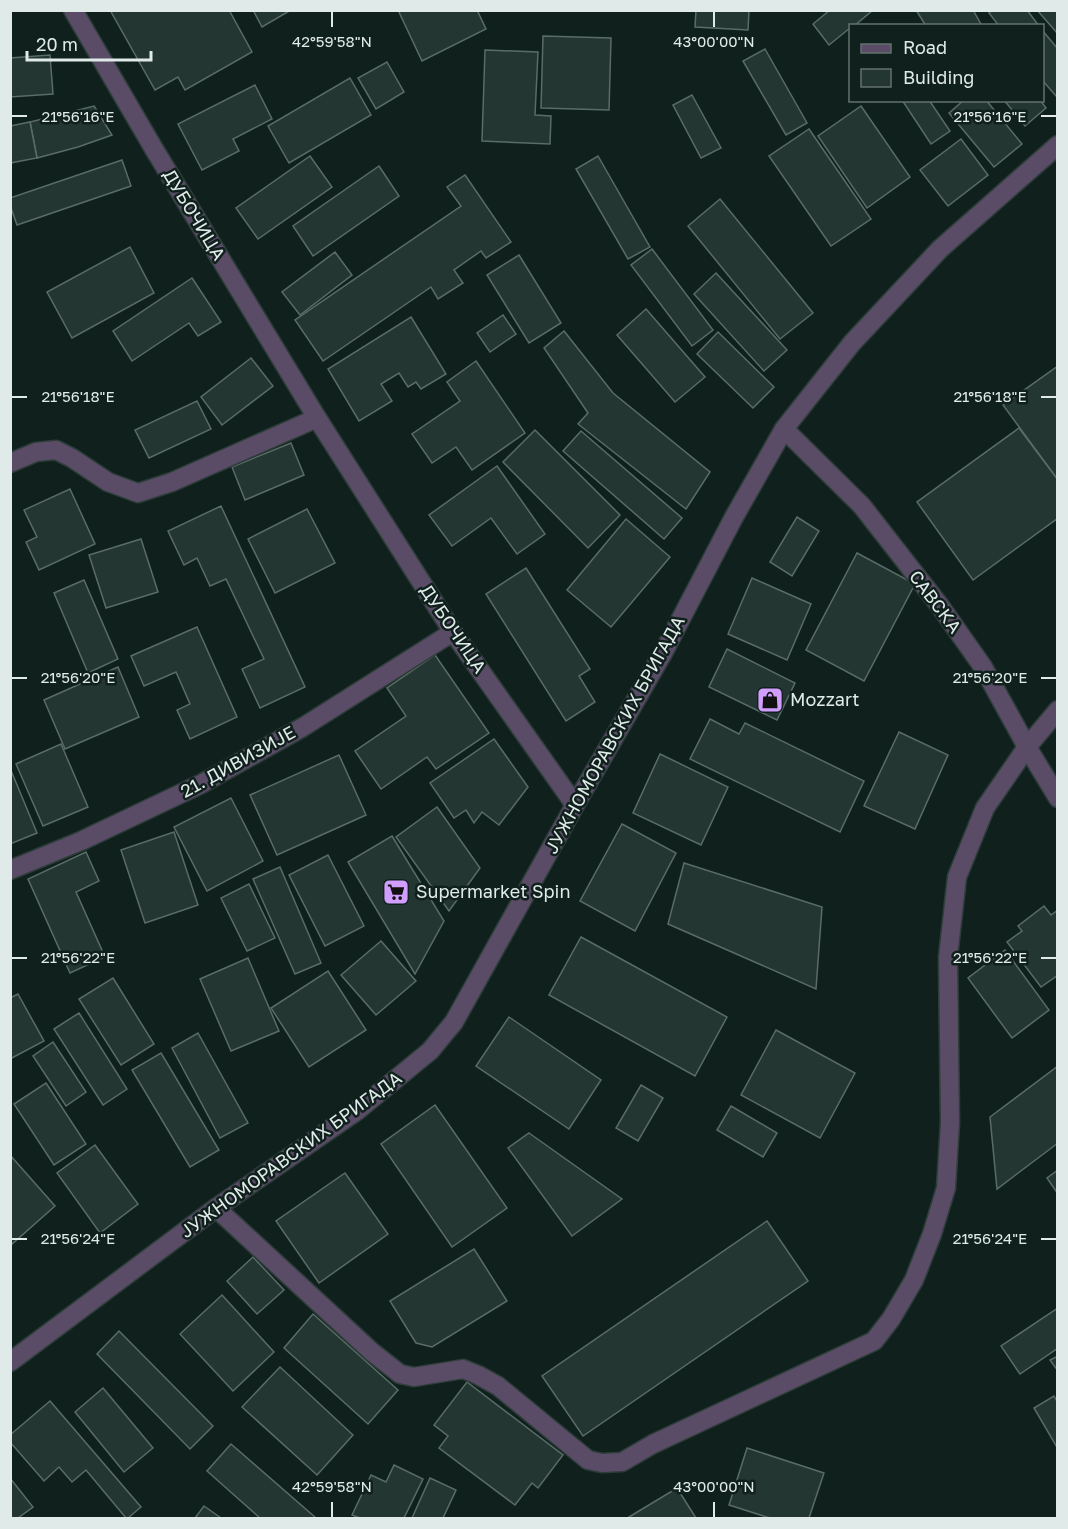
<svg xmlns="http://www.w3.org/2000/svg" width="1068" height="1529" font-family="'Golos Text',sans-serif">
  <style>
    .building { fill: #243632; stroke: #596c67; stroke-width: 1.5 }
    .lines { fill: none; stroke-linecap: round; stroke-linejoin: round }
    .service-casing { stroke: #2d3d39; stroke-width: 21 }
    .minor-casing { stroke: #2d3d39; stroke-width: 21 }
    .tertiary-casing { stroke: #2d3d39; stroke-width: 21 }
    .service { stroke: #5a4c66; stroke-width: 18 }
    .minor { stroke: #5a4c66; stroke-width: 18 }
    .tertiary { stroke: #5a4c66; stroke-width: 18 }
    .ticks { fill: none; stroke: #e0eae8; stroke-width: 2 }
    .labels { text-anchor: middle; stroke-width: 5; stroke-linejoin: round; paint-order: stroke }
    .street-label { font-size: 18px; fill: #e0eae8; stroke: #10211d }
    .poi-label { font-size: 18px; fill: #e0eae8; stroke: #10211d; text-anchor: start }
    .ticks-label { font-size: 15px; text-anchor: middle; fill: #e0eae8; stroke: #10211d; stroke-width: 5; stroke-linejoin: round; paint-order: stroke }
  </style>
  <rect width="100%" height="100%" fill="#10211d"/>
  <!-- building -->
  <g class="building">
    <path d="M 110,10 L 229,10 L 252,52 L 185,90 L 178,77 L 155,90 Z"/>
    <path d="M 253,10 L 291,10 L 262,27 Z"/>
    <path d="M 398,10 L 477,10 L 486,29 L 422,61 Z"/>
    <path d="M 696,10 L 749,10 L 748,30 L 695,27 Z"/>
    <path d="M 830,10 L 873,10 L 854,26 L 850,26 L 850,28 L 829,45 L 813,24 Z"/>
    <path d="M 916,10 L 973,10 L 982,26 L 926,26 Z"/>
    <path d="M 993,10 L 1027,10 L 1039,26 L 999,26 L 989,13 Z"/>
    <path d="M 1037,10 L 1058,10 L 1058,34 Z"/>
    <path d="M 1042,30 L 1058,49 L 1058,94 L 1056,96 L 1042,80 Z"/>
    <path d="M 543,36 L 611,38 L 609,110 L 541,108 Z"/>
    <path d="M 765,49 L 807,123 L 786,135 L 743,61 Z"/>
    <path d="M 485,50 L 538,52 L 535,115 L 551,116 L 550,144 L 482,141 Z"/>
    <path d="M 50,55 L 53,94 L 10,97 L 10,58 Z"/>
    <path d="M 387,62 L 404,92 L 376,109 L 358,78 Z"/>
    <path d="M 350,78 L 371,115 L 289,163 L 268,126 Z"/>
    <path d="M 255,85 L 272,119 L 233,139 L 239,151 L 202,170 L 178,124 Z"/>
    <path d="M 692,95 L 721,148 L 701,158 L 673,105 Z"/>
    <path d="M 902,100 L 929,100 L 950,131 L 931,144 Z"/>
    <path d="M 964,100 L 986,100 L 1022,144 L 994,167 L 949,113 Z"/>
    <path d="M 1004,100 L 1040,100 L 1046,108 L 1025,126 Z"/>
    <path d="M 94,106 L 112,135 L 78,147 L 37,158 L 30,122 Z"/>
    <path d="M 861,106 L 910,177 L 867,208 L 818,136 Z"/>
    <path d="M 30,122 L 37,158 L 10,163 L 10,126 Z"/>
    <path d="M 809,129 L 871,219 L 831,246 L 769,156 Z"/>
    <path d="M 961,139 L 988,175 L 948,206 L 920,170 Z"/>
    <path d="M 310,156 L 332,187 L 258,239 L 236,208 Z"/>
    <path d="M 598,156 L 650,247 L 628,259 L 576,169 Z"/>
    <path d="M 122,160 L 131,186 L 17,225 L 10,205 L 10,198 Z"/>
    <path d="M 379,166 L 399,196 L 313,256 L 293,226 Z"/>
    <path d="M 465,175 L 511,242 L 486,258 L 481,251 L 454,270 L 463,283 L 438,299 L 431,287 L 323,361 L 295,320 L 461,206 L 447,187 Z"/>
    <path d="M 720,199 L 813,313 L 780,339 L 688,226 Z"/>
    <path d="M 130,247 L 154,293 L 72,338 L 47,292 Z"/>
    <path d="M 652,249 L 713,330 L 692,346 L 631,265 Z"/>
    <path d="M 335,252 L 352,275 L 300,315 L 282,292 Z"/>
    <path d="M 519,255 L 561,323 L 529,343 L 487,275 Z"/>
    <path d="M 716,273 L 787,350 L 764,371 L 694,294 Z"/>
    <path d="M 192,278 L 221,322 L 198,336 L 189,323 L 132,361 L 113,331 Z"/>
    <path d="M 646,309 L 705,377 L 675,402 L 617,335 Z"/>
    <path d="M 503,315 L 516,334 L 490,352 L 477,333 Z"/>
    <path d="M 411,317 L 446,374 L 421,389 L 416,382 L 408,387 L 399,373 L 381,384 L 392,401 L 359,421 L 328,369 Z"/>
    <path d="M 564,331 L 613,393 L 710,472 L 686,509 L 578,424 L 588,413 L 544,348 Z"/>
    <path d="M 718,332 L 774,387 L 753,408 L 697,354 Z"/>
    <path d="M 251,358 L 273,386 L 222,425 L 201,397 Z"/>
    <path d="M 476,361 L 525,433 L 472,470 L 456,447 L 432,463 L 412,434 L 460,401 L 447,382 Z"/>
    <path d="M 1058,366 L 1058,480 L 1003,405 Z"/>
    <path d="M 197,401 L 211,429 L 149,458 L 135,430 Z"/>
    <path d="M 1019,428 L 1058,480 L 1058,518 L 973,580 L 917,502 Z"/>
    <path d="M 535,430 L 620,515 L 588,548 L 503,462 Z"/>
    <path d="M 581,431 L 682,518 L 664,539 L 563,451 Z"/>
    <path d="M 291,443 L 304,475 L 245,500 L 232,467 Z"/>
    <path d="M 497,466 L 545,534 L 517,554 L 491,518 L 452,546 L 429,515 Z"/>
    <path d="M 70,489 L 95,544 L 39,570 L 26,542 L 37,537 L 24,510 Z"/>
    <path d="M 221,506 L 305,687 L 260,708 L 242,669 L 264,659 L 226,579 L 210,586 L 197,558 L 184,565 L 168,531 Z"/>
    <path d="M 307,509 L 335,563 L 275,593 L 248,539 Z"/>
    <path d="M 797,517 L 819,531 L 792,576 L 770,562 Z"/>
    <path d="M 626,519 L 670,557 L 611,627 L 567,590 Z"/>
    <path d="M 141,539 L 158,592 L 106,608 L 89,555 Z"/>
    <path d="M 857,553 L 915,584 L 864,681 L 806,650 Z"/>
    <path d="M 526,568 L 590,669 L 579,676 L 595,702 L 566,721 L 486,594 Z"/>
    <path d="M 752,578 L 811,604 L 787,660 L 728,634 Z"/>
    <path d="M 84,580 L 118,659 L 88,673 L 54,593 Z"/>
    <path d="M 197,627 L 237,717 L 190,739 L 177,710 L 190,704 L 176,672 L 144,686 L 131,656 Z"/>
    <path d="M 727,649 L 795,683 L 777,720 L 709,687 Z"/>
    <path d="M 435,655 L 489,733 L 436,769 L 427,757 L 381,789 L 355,751 L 406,716 L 387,688 Z"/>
    <path d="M 118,667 L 139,717 L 65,749 L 44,700 Z"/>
    <path d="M 710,719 L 739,734 L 745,723 L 864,781 L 840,832 L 690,759 Z"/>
    <path d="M 899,732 L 948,755 L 915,829 L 864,806 Z"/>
    <path d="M 494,739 L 528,787 L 499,825 L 482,812 L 474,823 L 466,810 L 454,818 L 430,783 Z"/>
    <path d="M 61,744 L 88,807 L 43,826 L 16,764 Z"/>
    <path d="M 660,754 L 728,787 L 701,845 L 633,813 Z"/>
    <path d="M 339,755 L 366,815 L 277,855 L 250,795 Z"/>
    <path d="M 10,768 L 37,833 L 10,844 Z"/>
    <path d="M 231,798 L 263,861 L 207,891 L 174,827 Z"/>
    <path d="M 437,807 L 480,868 L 449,911 L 396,837 Z"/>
    <path d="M 622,824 L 676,853 L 635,931 L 580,901 Z"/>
    <path d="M 174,832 L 198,905 L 145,923 L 121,850 Z"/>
    <path d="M 392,836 L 444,921 L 415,974 L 348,862 Z"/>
    <path d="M 86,852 L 99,881 L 76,892 L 105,957 L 70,973 L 28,879 Z"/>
    <path d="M 328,855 L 364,926 L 325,946 L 289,875 Z"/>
    <path d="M 684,863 L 822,907 L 816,989 L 668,924 Z"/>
    <path d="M 280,867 L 321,963 L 295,974 L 253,879 Z"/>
    <path d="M 249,884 L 275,938 L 247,951 L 221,898 Z"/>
    <path d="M 1044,906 L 1051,915 L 1058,910 L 1058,975 L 1041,987 L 1007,942 L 1022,931 L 1018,926 Z"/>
    <path d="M 581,937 L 727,1017 L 695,1076 L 549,995 Z"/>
    <path d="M 381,941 L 416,981 L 376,1015 L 341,975 Z"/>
    <path d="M 1005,950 L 1049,1010 L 1012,1038 L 968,978 Z"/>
    <path d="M 248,958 L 279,1031 L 231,1051 L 200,979 Z"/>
    <path d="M 328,971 L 366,1030 L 309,1067 L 271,1008 Z"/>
    <path d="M 113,978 L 154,1044 L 121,1065 L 79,999 Z"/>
    <path d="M 18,994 L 44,1041 L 10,1059 L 10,998 Z"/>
    <path d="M 79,1013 L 127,1089 L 103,1105 L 54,1029 Z"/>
    <path d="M 509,1017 L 601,1080 L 569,1129 L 476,1066 Z"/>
    <path d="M 776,1030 L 855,1073 L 820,1138 L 741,1095 Z"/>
    <path d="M 198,1033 L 248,1123 L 220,1138 L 172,1048 Z"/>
    <path d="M 53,1042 L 86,1092 L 66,1106 L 33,1056 Z"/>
    <path d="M 161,1053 L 219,1150 L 190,1167 L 132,1070 Z"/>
    <path d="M 1058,1066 L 1058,1143 L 997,1189 L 990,1117 Z"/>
    <path d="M 46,1083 L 86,1144 L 54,1165 L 14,1104 Z"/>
    <path d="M 641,1085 L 663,1098 L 638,1141 L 616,1128 Z"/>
    <path d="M 435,1105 L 507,1208 L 452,1247 L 381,1144 Z"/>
    <path d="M 731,1106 L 777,1133 L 763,1157 L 717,1130 Z"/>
    <path d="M 529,1133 L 622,1199 L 572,1236 L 508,1148 Z"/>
    <path d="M 95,1145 L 138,1204 L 100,1233 L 57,1173 Z"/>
    <path d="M 10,1155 L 55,1206 L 11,1245 L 10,1245 Z"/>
    <path d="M 1058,1170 L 1058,1194 L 1047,1178 Z"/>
    <path d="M 345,1173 L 388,1234 L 319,1283 L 276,1221 Z"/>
    <path d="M 767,1221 L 808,1281 L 583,1436 L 542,1376 Z"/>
    <path d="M 474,1249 L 507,1301 L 432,1347 L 416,1343 L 390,1301 Z"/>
    <path d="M 253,1257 L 284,1290 L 257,1314 L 227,1281 Z"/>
    <path d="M 222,1295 L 274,1352 L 233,1391 L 180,1334 Z"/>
    <path d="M 1058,1308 L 1058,1348 L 1020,1374 L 1001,1346 Z"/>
    <path d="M 313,1314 L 398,1390 L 368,1424 L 284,1348 Z"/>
    <path d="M 119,1331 L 213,1426 L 190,1449 L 97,1354 Z"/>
    <path d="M 1058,1356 L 1058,1371 L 1050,1360 Z"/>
    <path d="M 280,1367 L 353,1435 L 317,1475 L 242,1407 Z"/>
    <path d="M 467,1382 L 563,1455 L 538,1488 L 532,1483 L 515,1505 L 439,1448 L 448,1436 L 434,1425 Z"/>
    <path d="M 103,1388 L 153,1448 L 124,1472 L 75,1412 Z"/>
    <path d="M 1054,1396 L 1058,1403 L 1058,1449 L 1034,1408 Z"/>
    <path d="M 50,1401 L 141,1507 L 128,1518 L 126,1518 L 86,1470 L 72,1482 L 59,1467 L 44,1481 L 10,1442 L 10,1435 Z"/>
    <path d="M 231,1444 L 316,1518 L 260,1518 L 207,1471 Z"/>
    <path d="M 747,1448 L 824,1473 L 809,1518 L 770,1518 L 729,1505 Z"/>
    <path d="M 394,1465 L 423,1479 L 404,1518 L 360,1518 L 352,1515 L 371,1475 L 386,1482 Z"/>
    <path d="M 10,1478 L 33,1507 L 18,1518 L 10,1518 Z"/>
    <path d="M 430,1478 L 456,1490 L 443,1518 L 412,1518 Z"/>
    <path d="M 677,1488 L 696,1518 L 630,1518 L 629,1517 Z"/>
    <path d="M 204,1506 L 221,1518 L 195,1518 Z"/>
  </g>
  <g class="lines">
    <defs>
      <path id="service" d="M 10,463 L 36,452 L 56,450 L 72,458 L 108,482 L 138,493 L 172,482 L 317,418"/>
      <g id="minor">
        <path d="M 784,429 L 862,506 L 940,606 L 983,667 L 1027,747 L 1058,798"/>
        <path d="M 10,870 L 81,841 L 201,784 L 303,727 L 453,632"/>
        <path d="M 216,1208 L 372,1352 L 400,1374 L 414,1377 L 463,1369 L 478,1375 L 498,1386 L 588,1460 L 602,1463 L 622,1462 L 653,1444 L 874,1341 L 891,1319 L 914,1280 L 932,1234 L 946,1188 L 950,1123 L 948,957 L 957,877 L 985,808 L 1027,747 L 1058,710"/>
      </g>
      <g id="tertiary">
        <path d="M 73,10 L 154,149 L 317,418 L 453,632 L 575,805"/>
        <path d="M 10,1362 L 216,1208 L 358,1110 L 430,1051 L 454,1022 L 575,805 L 663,653 L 734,517 L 784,429 L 852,343 L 940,249 L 1058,145"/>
      </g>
    </defs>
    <!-- service casing -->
    <use href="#service" class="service-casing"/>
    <!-- minor casing -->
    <use href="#minor" class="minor-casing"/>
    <!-- tertiary casing -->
    <use href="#tertiary" class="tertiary-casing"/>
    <!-- service -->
    <use href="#service" class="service"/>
    <!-- minor -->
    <use href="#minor" class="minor"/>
    <!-- tertiary -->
    <use href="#tertiary" class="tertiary"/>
  </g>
  <!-- ticks -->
  <path class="ticks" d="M 332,12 L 332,27M 714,12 L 714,27M 12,116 L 27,116M 1041,116 L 1056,116M 12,397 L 27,397M 1041,397 L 1056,397M 12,678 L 27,678M 1041,678 L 1056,678M 12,958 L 27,958M 1041,958 L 1056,958M 12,1239 L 27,1239M 1041,1239 L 1056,1239M 332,1502 L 332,1517M 714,1502 L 714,1517"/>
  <!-- icons -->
  <defs>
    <symbol id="shop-square" viewBox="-11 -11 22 22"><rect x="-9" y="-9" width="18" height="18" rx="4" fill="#d19dfe" stroke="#10211d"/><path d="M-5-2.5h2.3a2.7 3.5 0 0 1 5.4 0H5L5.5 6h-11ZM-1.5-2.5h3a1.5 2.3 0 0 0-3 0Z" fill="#111"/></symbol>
    <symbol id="supermarket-square" viewBox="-11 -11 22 22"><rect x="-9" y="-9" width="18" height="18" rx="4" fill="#d19dfe" stroke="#10211d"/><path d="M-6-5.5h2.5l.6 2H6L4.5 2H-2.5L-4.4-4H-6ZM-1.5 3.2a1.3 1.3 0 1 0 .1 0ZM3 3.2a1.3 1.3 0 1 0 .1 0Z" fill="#111"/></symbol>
  </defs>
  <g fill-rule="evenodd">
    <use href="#shop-square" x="755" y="685" width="30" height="30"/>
    <use href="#supermarket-square" x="381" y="877" width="30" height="30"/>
  </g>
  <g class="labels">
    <!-- street labels -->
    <g class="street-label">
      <text transform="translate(194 215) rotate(59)" y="6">ДУБОЧИЦА</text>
      <text transform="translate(935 602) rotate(53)" y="6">САВСКА</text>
      <text transform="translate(453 629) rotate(56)" y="6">ДУБОЧИЦА</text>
      <text transform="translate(615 735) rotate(-61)" y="6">ЈУЖНОМОРАВСКИХ БРИГАДА</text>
      <text transform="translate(238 762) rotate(-29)" y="6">21. ДИВИЗИЈЕ</text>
      <text transform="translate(291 1155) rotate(-36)" y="6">ЈУЖНОМОРАВСКИХ БРИГАДА</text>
    </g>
    <!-- poi labels -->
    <g class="poi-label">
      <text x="790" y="706">Mozzart</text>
      <text x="416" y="898">Supermarket Spin</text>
    </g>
  </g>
  <g class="ticks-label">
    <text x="332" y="47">42°59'58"N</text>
    <text x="714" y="47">43°00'00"N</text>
    <text x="990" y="122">21°56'16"E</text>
    <text x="78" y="122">21°56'16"E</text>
    <text x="78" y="402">21°56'18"E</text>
    <text x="990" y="402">21°56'18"E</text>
    <text x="78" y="683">21°56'20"E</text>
    <text x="990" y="683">21°56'20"E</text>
    <text x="78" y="963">21°56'22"E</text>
    <text x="990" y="963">21°56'22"E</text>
    <text x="990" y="1244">21°56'24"E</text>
    <text x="78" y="1244">21°56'24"E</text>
    <text x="332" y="1492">42°59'58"N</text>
    <text x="714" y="1492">43°00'00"N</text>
  </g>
  <!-- border -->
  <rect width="1068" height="1529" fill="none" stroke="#e0eae8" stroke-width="24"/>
  <!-- legend -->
  <rect x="849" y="24" width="195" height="78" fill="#10211d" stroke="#63716e" stroke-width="1.5"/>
  <rect x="861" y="44" width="30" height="9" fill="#5a4c66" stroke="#63716e" stroke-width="1.5"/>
  <text x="903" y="54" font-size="18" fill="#e0eae8">Road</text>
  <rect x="861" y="69" width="30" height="18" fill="#243632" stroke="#63716e" stroke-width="1.5"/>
  <text x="903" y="84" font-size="18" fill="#e0eae8">Building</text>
  <!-- scale -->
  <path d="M27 51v9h124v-9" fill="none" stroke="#e0eae8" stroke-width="3"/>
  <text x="36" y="51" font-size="18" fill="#e0eae8" stroke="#10211d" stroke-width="4.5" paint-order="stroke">20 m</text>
</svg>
